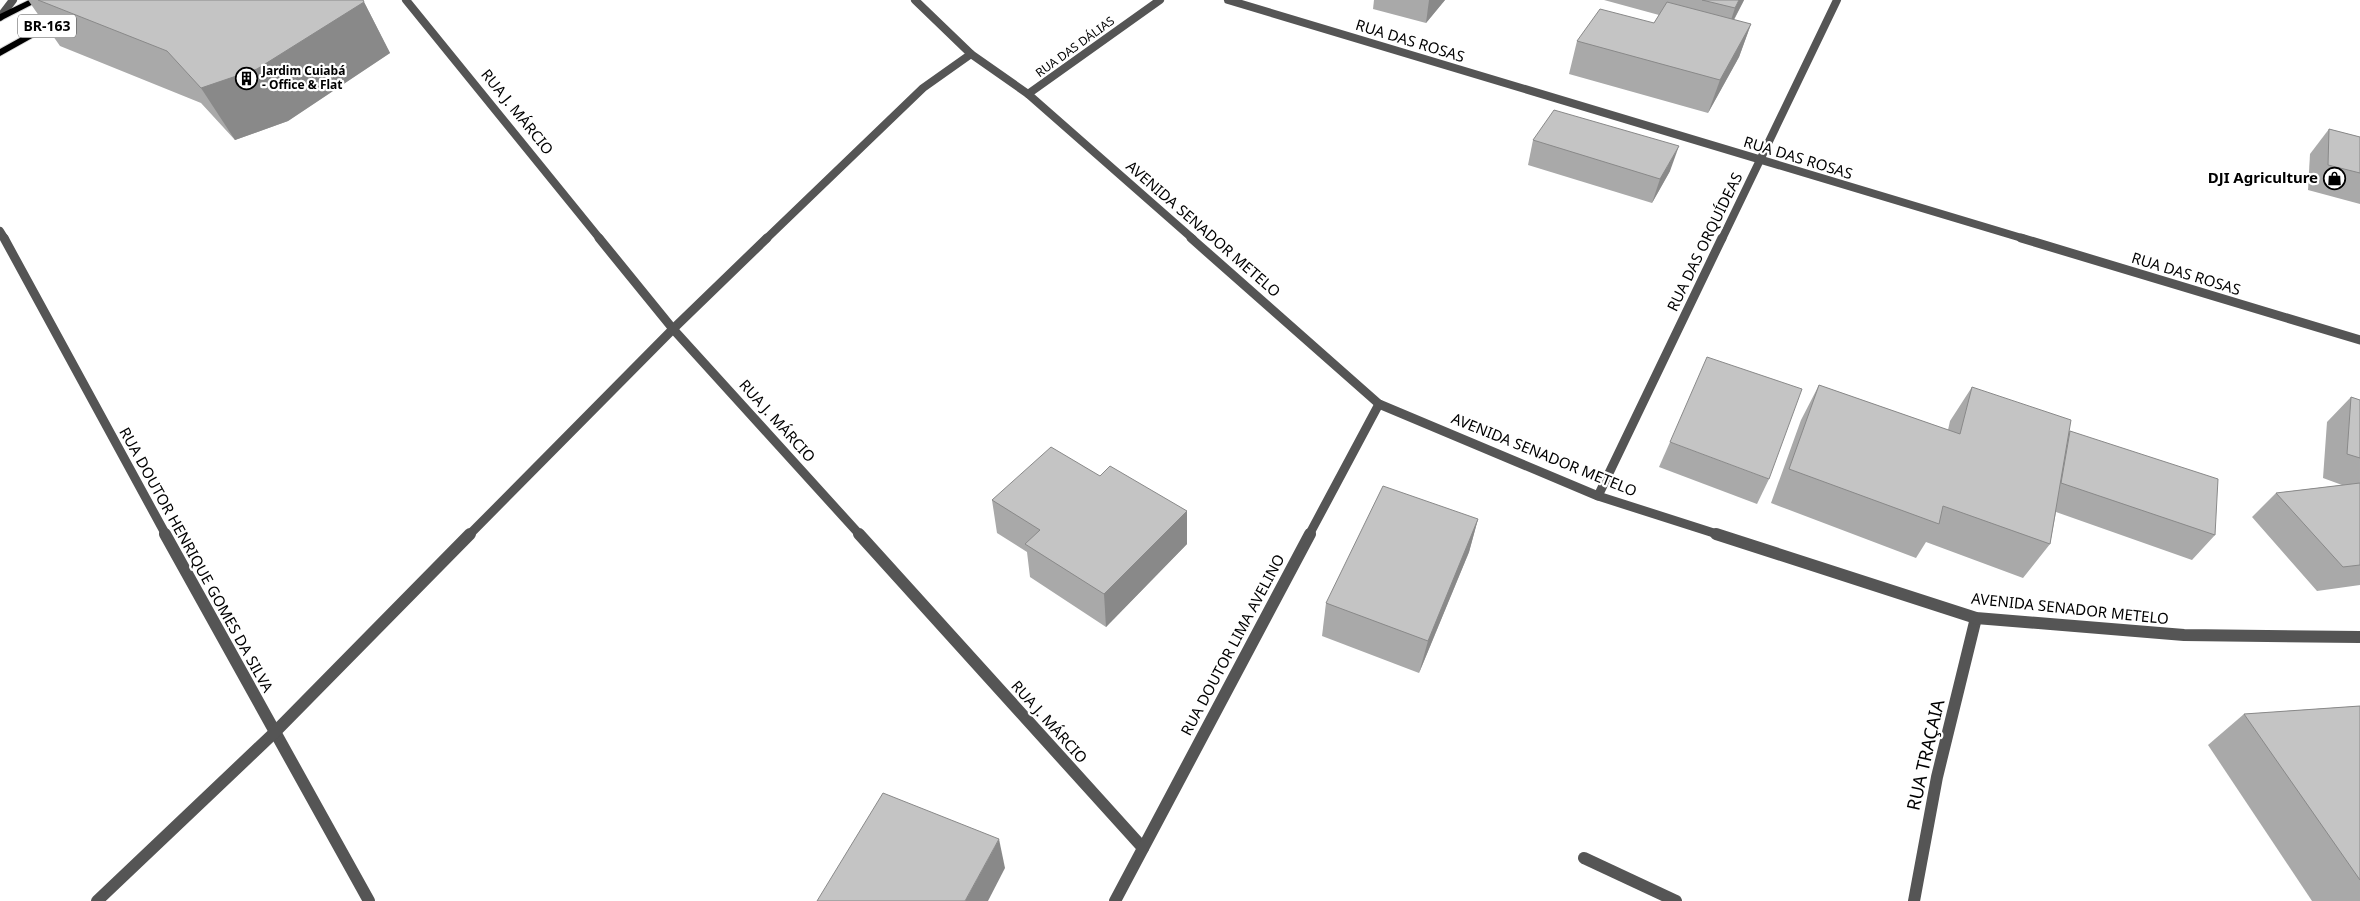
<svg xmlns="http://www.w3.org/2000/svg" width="2360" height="901" font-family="'Noto Sans',sans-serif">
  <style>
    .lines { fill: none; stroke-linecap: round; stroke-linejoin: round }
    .trunk-casing { stroke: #dbdbdb; stroke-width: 2 }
    .service-far1 { stroke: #555; stroke-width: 8 }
    .service { stroke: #555; stroke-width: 12 }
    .minor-far2 { stroke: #555; stroke-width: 8 }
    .minor-far1 { stroke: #555; stroke-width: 9 }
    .minor { stroke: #555; stroke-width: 12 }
    .tertiary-far2 { stroke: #555; stroke-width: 8 }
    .tertiary-far1 { stroke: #555; stroke-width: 9 }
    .tertiary { stroke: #555; stroke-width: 12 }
    .trunk { fill: #000; fill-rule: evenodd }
    .wall { fill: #a9a9a9 }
    .shaded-wall { fill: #898989 }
    .building { fill: #c4c4c4; stroke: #898989 }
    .labels { text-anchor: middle; stroke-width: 4.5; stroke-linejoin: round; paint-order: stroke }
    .far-street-label { font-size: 12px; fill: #000; stroke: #fff }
    .far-poi-label { font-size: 12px; font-weight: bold; fill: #000; stroke: #fff; text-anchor: start }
    .shield { fill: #fff; stroke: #4c4c4c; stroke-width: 1 }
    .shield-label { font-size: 14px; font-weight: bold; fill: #000 }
    .street-label { font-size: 15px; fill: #000; stroke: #fff }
    .poi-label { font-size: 15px; font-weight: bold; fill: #000; stroke: #fff; text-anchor: end }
    .near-street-label { font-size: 18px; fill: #000; stroke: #fff }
  </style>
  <rect width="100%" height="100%" fill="#fff"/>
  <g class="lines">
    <defs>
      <g id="trunk">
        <path d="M 29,0 L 41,0 L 0,21 L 0,14 Z"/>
        <path d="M 88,0 L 100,0 L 0,56 L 0,49 Z"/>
      </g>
    </defs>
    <!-- trunk casing -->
    <use href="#trunk" class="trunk-casing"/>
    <!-- service-far1 -->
    <path class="service-far1" d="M 0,17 L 13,0"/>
    <!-- service -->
    <path class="service" d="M 1584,858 L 1676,901"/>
    <!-- minor-far2 -->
    <g class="minor-far2">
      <path d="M 406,0 L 600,239"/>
      <path d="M 1228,0 L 2025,239"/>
      <path d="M 1028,94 L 1160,0"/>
      <path d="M 0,231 L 5,239"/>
      <path d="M 766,239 L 923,88 L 971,54"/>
      <path d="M 1722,239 L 1837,0"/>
    </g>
    <!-- minor-far1 -->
    <g class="minor-far1">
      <path d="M 4,238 L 166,535"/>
      <path d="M 599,238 L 673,329 L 860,535"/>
      <path d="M 2021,238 L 2360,340"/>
      <path d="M 1598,496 L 1722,238"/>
      <path d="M 469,535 L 673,329 L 767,238"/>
      <path d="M 1309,535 L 1379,404"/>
    </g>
    <!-- minor -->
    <g class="minor">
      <path d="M 165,534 L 369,901"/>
      <path d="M 859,534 L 1143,848"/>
      <path d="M 97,901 L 274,733 L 470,534"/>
      <path d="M 1115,901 L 1310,534"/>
      <path d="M 1914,901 L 1937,777 L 1976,618"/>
    </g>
    <!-- tertiary-far2 -->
    <path class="tertiary-far2" d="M 915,0 L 971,54 L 1028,94 L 1193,239"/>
    <!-- tertiary-far1 -->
    <path class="tertiary-far1" d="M 1191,238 L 1379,404 L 1598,496 L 1720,535"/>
    <!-- tertiary -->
    <path class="tertiary" d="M 1716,534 L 1976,618 L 2184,635 L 2360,637"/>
    <!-- trunk -->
    <use href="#trunk" class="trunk"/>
  </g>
  <!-- wall -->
  <g class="wall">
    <path d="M 28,0 L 363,0 L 390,53 L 288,121 L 235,140 L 201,103 L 60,46 Z"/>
    <path d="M 1374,0 L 1445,0 L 1426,23 L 1373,9 Z"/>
    <path d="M 1604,0 L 1744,0 L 1734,20 L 1751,24 L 1739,57 L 1708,113 L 1569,74 L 1577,41 L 1654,23 L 1659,15 Z"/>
    <path d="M 2329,129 L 2360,137 L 2360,204 L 2308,190 L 2310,154 Z"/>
    <path d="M 1533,140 L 1670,171 L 1652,203 L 1528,165 Z"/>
    <path d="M 1819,385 L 1948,430 L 1950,421 L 1972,387 L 2070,431 L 2215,535 L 2192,560 L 2056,512 L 2050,544 L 2023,578 L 1926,542 L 1916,558 L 1771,503 L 1801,420 Z"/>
    <path d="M 2351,397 L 2360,400 L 2360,585 L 2317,591 L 2252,517 L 2276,493 L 2342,485 L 2323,478 L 2327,422 Z"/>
    <path d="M 1670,442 L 1769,479 L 1757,504 L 1659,467 Z"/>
    <path d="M 1100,476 L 1187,511 L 1187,544 L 1106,627 L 1030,577 L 1027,552 L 997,533 L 992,500 Z"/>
    <path d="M 1478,519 L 1469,552 L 1419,673 L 1322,636 L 1326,603 Z"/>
    <path d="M 2360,706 L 2360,901 L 2312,901 L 2208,745 L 2244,714 Z"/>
  </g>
  <!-- shaded-wall -->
  <g class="shaded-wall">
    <path d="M 1429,0 L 1445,0 L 1426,23 Z"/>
    <path d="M 1739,0 L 1744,0 L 1742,4 L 1727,32 L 1735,8 Z"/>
    <path d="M 364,2 L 390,53 L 288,121 L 235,140 L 201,88 Z"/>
    <path d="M 1751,24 L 1739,57 L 1708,113 L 1720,80 Z"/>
    <path d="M 1679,146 L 1670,171 L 1652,203 L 1660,179 Z"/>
    <path d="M 1187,511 L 1187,544 L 1106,627 L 1104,594 Z"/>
    <path d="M 1478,519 L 1469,552 L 1419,673 L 1428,641 Z"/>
    <path d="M 999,839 L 1005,868 L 988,901 L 965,901 Z"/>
  </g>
  <!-- building -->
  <g class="building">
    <path d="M 38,0 L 363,0 L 364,2 L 257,69 L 201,88 L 167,51 Z"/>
    <path d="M 1702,0 L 1739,0 L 1735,8 Z"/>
    <path d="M 1667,2 L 1751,24 L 1720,80 L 1577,41 L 1600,9 L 1654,23 Z"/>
    <path d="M 1554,110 L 1679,146 L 1660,179 L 1533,140 Z"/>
    <path d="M 2329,129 L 2360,137 L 2360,173 L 2328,165 Z"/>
    <path d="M 1707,357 L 1802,389 L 1769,479 L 1670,442 Z"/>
    <path d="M 1819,385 L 1960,434 L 1972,387 L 2071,420 L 2050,544 L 1943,506 L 1939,524 L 1789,469 Z"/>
    <path d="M 2351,397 L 2360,400 L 2360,458 L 2347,454 Z"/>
    <path d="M 2070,431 L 2218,479 L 2215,535 L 2061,483 Z"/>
    <path d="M 1051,447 L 1100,476 L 1110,466 L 1187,511 L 1104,594 L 1025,544 L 1040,530 L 992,500 Z"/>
    <path d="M 2360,483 L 2360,565 L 2343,567 L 2276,493 Z"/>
    <path d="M 1383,486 L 1478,519 L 1428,641 L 1326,603 Z"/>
    <path d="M 2360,706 L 2360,880 L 2244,714 Z"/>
    <path d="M 883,793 L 999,839 L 965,901 L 817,901 Z"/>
  </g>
  <!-- icons -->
  <defs>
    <symbol id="building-ring" viewBox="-11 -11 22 22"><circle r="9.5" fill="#fff" stroke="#000" stroke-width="1.5"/><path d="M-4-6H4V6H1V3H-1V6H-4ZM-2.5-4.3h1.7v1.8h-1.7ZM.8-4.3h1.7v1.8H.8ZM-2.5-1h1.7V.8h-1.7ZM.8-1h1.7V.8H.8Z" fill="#000"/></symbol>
    <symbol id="shop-ring" viewBox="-11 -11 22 22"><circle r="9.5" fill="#fff" stroke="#000" stroke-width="1.5"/><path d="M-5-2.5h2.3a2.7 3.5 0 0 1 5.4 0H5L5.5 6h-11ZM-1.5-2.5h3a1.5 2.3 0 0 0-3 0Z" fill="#000"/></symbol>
  </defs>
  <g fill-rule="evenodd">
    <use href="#building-ring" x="234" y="66" width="25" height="25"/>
    <use href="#shop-ring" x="2322" y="166" width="25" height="25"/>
  </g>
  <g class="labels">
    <!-- far-street labels -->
    <g class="far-street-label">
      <text transform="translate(1075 47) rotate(-36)" y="4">RUA DAS DÁLIAS</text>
    </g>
    <!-- far-poi labels -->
    <g class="far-poi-label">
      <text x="262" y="75">Jardim Cuiabá<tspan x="262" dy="14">- Office &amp; Flat</tspan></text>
    </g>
    <!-- shield labels -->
    <rect class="shield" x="18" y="14.5" width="58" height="23" rx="4"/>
    <g class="shield-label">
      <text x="47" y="31">BR-163</text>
    </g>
    <!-- street labels -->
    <g class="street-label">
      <text transform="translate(1410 41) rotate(17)" y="5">RUA DAS ROSAS</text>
      <text transform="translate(517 112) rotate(51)" y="5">RUA J. MÁRCIO</text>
      <text transform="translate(1798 158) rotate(17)" y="5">RUA DAS ROSAS</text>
      <text transform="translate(1203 229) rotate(41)" y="5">AVENIDA SENADOR METELO</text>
      <text transform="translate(1705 242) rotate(-64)" y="5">RUA DAS ORQUÍDEAS</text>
      <text transform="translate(2186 274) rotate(17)" y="5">RUA DAS ROSAS</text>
      <text transform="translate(777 421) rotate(48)" y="5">RUA J. MÁRCIO</text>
      <text transform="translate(1544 455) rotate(22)" y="5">AVENIDA SENADOR METELO</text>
      <text transform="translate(196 560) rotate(61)" y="5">RUA DOUTOR HENRIQUE GOMES DA SILVA</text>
      <text transform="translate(2070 609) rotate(6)" y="5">AVENIDA SENADOR METELO</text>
      <text transform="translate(1233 645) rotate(-62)" y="5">RUA DOUTOR LIMA AVELINO</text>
      <text transform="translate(1049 722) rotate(48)" y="5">RUA J. MÁRCIO</text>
    </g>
    <!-- poi labels -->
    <g class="poi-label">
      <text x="2318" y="183">DJI Agriculture</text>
    </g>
    <!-- near-street labels -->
    <g class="near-street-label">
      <text transform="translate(1926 755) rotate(-77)" y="6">RUA TRAÇAIA</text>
    </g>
  </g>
</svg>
